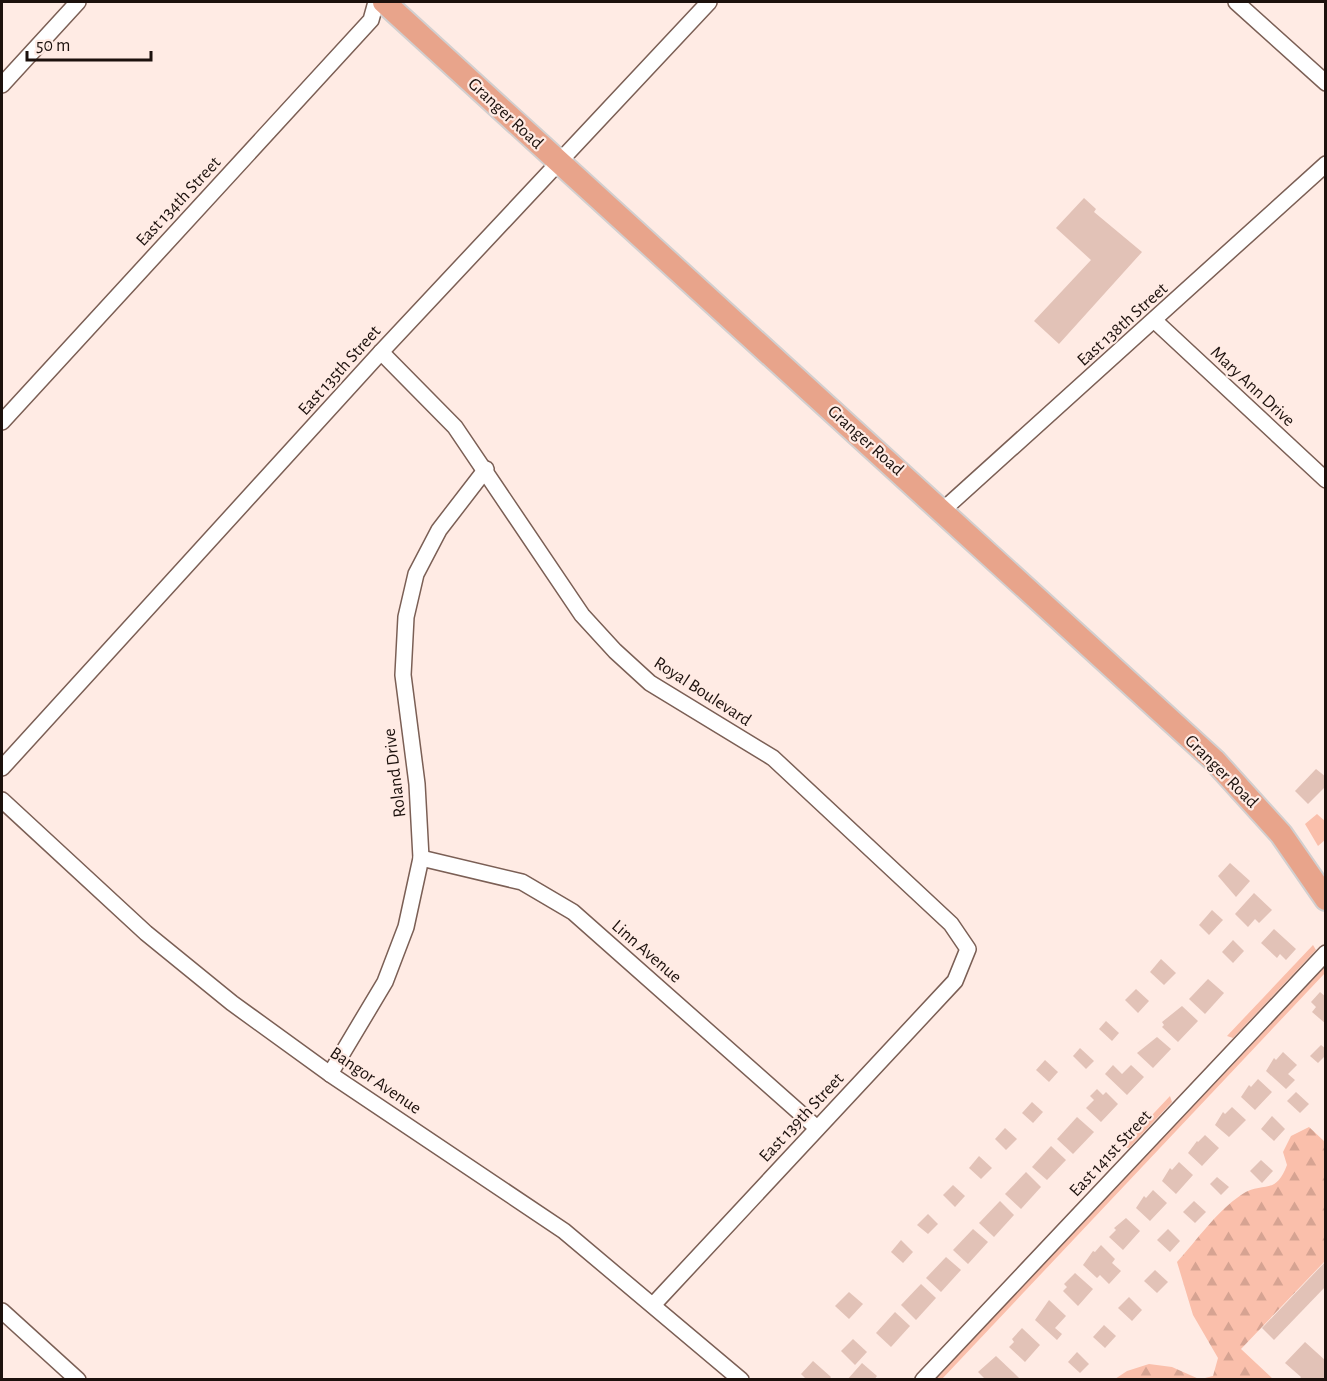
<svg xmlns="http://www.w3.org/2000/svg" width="1327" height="1381" font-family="'Alegreya Sans',sans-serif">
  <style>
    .grass { fill: #fabfab }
    .forest { fill: url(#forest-firs) }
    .building { fill: #e2c2b7 }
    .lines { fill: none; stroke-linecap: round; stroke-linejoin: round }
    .street-casing { stroke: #7b5f55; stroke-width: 18 }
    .primary-casing { stroke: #d2cfcf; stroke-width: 26 }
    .street { stroke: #fff; stroke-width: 15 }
    .primary { stroke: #e8a48b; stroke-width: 22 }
    .labels { text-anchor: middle; stroke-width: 4.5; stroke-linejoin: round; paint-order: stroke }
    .street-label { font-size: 18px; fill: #1c110d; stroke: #ffebe4 }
  </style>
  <defs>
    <pattern id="forest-firs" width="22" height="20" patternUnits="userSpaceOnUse" patternTransform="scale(1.5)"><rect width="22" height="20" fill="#fabfab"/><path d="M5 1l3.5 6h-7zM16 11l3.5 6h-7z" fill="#d6a392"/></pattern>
  </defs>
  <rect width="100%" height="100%" fill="#ffebe4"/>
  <!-- grass -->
  <g class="grass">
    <path d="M 1317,814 L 1326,822 L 1325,840 L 1318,846 L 1305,824 Z"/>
    <path d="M 1313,945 L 1316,950 L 1233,1038 L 1227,1036 Z"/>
    <path d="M 1325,967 L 1325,973 L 942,1379 L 935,1379 Z"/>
    <path d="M 1170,1096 L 1172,1102 L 1129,1148 L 1122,1147 Z"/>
  </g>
  <!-- forest -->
  <g class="forest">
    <path d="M 1309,1127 L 1325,1142 L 1325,1261 L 1241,1349 L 1273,1379 L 1201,1379 L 1213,1376 L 1218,1358 L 1193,1315 L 1177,1262 C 1197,1240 1216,1212 1241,1195 C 1263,1180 1275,1197 1287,1165 L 1283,1152 L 1291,1136 Z"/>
    <path d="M 1149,1364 L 1172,1367 L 1199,1379 L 1115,1379 L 1127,1371 Z"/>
  </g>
  <!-- building -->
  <g class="building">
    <path d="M 1084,198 L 1096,209 L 1094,212 L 1142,252 L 1059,344 L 1034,321 L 1091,260 L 1056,228 Z"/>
    <path d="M 1316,769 L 1326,777 L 1326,786 L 1308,804 L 1295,791 Z"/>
    <path d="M 1230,863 L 1250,881 L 1236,897 L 1218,876 Z"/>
    <path d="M 1254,893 L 1272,910 L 1259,923 L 1255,919 L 1248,927 L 1235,914 Z"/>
    <path d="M 1212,910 L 1223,920 L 1209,935 L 1199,925 Z"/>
    <path d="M 1274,929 L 1296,949 L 1286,960 L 1280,954 L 1277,958 L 1261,943 Z"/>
    <path d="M 1233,940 L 1244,951 L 1233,963 L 1222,952 Z"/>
    <path d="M 1161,959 L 1176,973 L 1164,985 L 1150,972 Z"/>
    <path d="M 1208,979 L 1224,993 L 1205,1014 L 1189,999 Z"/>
    <path d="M 1136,989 L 1149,1001 L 1138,1013 L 1125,1000 Z"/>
    <path d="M 1320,992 L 1326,997 L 1326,1024 L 1312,1012 L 1316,1007 L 1311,1002 Z"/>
    <path d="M 1182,1006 L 1198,1021 L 1178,1042 L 1162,1027 L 1164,1025 L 1162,1022 Z"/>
    <path d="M 1106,1021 L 1119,1033 L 1112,1041 L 1099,1029 Z"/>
    <path d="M 1157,1037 L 1171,1049 L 1153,1068 L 1137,1053 Z"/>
    <path d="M 1321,1045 L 1326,1049 L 1326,1055 L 1318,1063 L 1310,1056 Z"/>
    <path d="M 1080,1048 L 1094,1061 L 1086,1069 L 1073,1056 Z"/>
    <path d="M 1283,1052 L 1297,1065 L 1288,1074 L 1295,1080 L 1286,1089 L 1266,1071 L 1274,1058 L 1276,1060 Z"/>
    <path d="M 1045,1060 L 1058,1072 L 1049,1082 L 1036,1070 Z"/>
    <path d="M 1113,1065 L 1122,1074 L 1131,1065 L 1144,1077 L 1127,1095 L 1105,1074 Z"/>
    <path d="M 1258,1079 L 1272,1092 L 1255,1110 L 1241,1097 L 1249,1085 L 1251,1087 Z"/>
    <path d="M 1097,1089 L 1103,1095 L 1106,1092 L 1118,1104 L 1101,1122 L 1086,1108 L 1094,1100 L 1090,1096 Z"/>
    <path d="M 1296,1092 L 1309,1104 L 1300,1113 L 1287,1101 Z"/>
    <path d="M 1032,1102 L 1043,1112 L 1033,1123 L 1022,1113 Z"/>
    <path d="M 1232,1107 L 1246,1120 L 1229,1137 L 1215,1125 L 1223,1112 L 1225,1114 Z"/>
    <path d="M 1272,1116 L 1285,1129 L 1274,1141 L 1261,1129 Z"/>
    <path d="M 1077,1117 L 1094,1132 L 1073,1154 L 1057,1139 Z"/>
    <path d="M 1005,1128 L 1017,1139 L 1006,1150 L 995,1139 Z"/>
    <path d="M 1205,1135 L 1219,1148 L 1202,1166 L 1188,1153 L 1197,1141 L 1198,1142 Z"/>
    <path d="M 1051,1146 L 1066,1160 L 1047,1180 L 1032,1167 Z"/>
    <path d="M 979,1156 L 992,1168 L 981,1179 L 969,1168 Z"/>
    <path d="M 1261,1160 L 1273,1171 L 1262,1183 L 1250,1171 Z"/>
    <path d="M 1179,1162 L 1193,1175 L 1176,1194 L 1162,1181 L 1170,1168 L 1172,1170 Z"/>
    <path d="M 1026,1172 L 1041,1187 L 1021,1209 L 1005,1194 Z"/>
    <path d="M 1217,1177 L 1229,1187 L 1221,1195 L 1210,1184 Z"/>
    <path d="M 953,1185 L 965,1196 L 955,1207 L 943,1195 Z"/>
    <path d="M 1153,1190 L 1167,1203 L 1150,1221 L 1136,1208 L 1144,1196 L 1146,1198 Z"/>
    <path d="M 1000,1201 L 1014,1215 L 994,1237 L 979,1223 Z"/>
    <path d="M 1194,1201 L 1206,1212 L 1195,1223 L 1183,1212 Z"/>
    <path d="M 928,1214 L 938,1224 L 928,1234 L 917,1225 Z"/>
    <path d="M 1126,1218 L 1140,1231 L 1123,1250 L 1109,1237 L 1116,1230 L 1114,1228 Z"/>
    <path d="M 973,1229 L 988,1242 L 968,1264 L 953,1250 Z"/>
    <path d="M 1168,1229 L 1180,1241 L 1170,1252 L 1157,1240 Z"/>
    <path d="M 901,1240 L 913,1252 L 903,1263 L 891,1252 Z"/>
    <path d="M 1101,1245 L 1115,1259 L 1112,1263 L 1121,1271 L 1109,1284 L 1100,1275 L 1097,1278 L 1083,1265 L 1093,1251 L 1095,1252 Z"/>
    <path d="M 946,1257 L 961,1270 L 941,1292 L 926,1278 Z"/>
    <path d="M 1326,1261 L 1326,1286 L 1274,1340 L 1262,1328 Z"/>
    <path d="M 1155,1270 L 1168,1282 L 1157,1293 L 1144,1281 Z"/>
    <path d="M 1075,1273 L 1093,1289 L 1078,1306 L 1063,1291 L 1067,1287 L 1064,1284 Z"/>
    <path d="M 921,1284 L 936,1298 L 916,1320 L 901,1305 Z"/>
    <path d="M 849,1292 L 863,1304 L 849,1319 L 835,1306 Z"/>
    <path d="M 1129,1297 L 1142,1310 L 1132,1321 L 1118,1308 Z"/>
    <path d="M 1049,1300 L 1066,1316 L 1055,1328 L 1062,1334 L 1057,1340 L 1035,1320 Z"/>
    <path d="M 895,1312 L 910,1326 L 891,1347 L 876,1333 Z"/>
    <path d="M 1104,1325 L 1116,1336 L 1105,1348 L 1093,1337 Z"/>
    <path d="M 1022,1328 L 1040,1345 L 1025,1362 L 1009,1347 L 1014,1342 L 1012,1339 Z"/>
    <path d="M 853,1339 L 867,1352 L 855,1365 L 841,1351 Z"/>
    <path d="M 1305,1342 L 1326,1361 L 1326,1380 L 1299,1380 L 1301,1377 L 1285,1363 Z"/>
    <path d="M 1077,1352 L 1089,1364 L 1080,1373 L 1068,1362 Z"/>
    <path d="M 996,1356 L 1014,1373 L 1021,1380 L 986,1380 L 978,1372 Z"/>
    <path d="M 813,1361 L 831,1377 L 829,1380 L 807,1380 L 801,1374 Z"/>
    <path d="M 862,1363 L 877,1376 L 874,1380 L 847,1380 Z"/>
  </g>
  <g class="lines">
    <defs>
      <g id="street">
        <path d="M 1236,2 L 1326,83"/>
        <path d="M 2,85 L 78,2"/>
        <path d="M 1155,321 L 1326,480"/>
        <path d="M 381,352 L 455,427 L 582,615 L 615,651 L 650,683 L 773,758 L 951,924 L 968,949 L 955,981 L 653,1305"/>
        <path d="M 2,422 L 371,20 L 376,2"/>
        <path d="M 943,510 L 1326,164"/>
        <path d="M 2,768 L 381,352 L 709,2"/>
        <path d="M 2,800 L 146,933 L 232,1003 L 330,1074 L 564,1231 L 741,1380"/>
        <path d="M 421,858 L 522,882 L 573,912 L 817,1128"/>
        <path d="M 330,1074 L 385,982 L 406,927 L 421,858 L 417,784 L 403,675 L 406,617 L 416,574 L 439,530 L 486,469"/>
        <path d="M 2,1311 L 78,1380"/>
        <path d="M 923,1380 L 1326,953"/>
      </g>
      <path id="primary" d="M 384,2 L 1214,760 L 1281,834 L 1326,899"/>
    </defs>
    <!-- street casing -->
    <use href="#street" class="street-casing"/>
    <!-- primary casing -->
    <use href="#primary" class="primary-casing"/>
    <!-- street -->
    <use href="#street" class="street"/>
    <!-- primary -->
    <use href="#primary" class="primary"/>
  </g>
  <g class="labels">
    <!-- street labels -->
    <g class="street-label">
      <text transform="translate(506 113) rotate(43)" y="6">Granger Road</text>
      <text transform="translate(178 201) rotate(-47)" y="6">East 134th Street</text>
      <text transform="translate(1122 324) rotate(-42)" y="6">East 138th Street</text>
      <text transform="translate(339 370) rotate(-48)" y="6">East 135th Street</text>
      <text transform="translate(1253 386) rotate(43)" y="6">Mary Ann Drive</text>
      <text transform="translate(866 440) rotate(42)" y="6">Granger Road</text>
      <text transform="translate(703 691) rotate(33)" y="6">Royal Boulevard</text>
      <text transform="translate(1222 771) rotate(45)" y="6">Granger Road</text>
      <text transform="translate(394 773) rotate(-97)" y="6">Roland Drive</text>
      <text transform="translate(647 951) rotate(41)" y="6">Linn Avenue</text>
      <text transform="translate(376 1080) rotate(34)" y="6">Bangor Avenue</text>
      <text transform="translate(801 1117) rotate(-47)" y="6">East 139th Street</text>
      <text transform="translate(1110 1153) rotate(-47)" y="6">East 141st Street</text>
    </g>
  </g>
  <!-- border -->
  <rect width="1327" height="1381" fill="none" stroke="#1c110d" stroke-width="6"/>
  <!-- scale -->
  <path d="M27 51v9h124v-9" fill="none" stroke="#1c110d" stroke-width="3"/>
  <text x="36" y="51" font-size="18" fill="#1c110d" stroke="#ffebe4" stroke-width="4.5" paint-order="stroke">50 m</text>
</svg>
